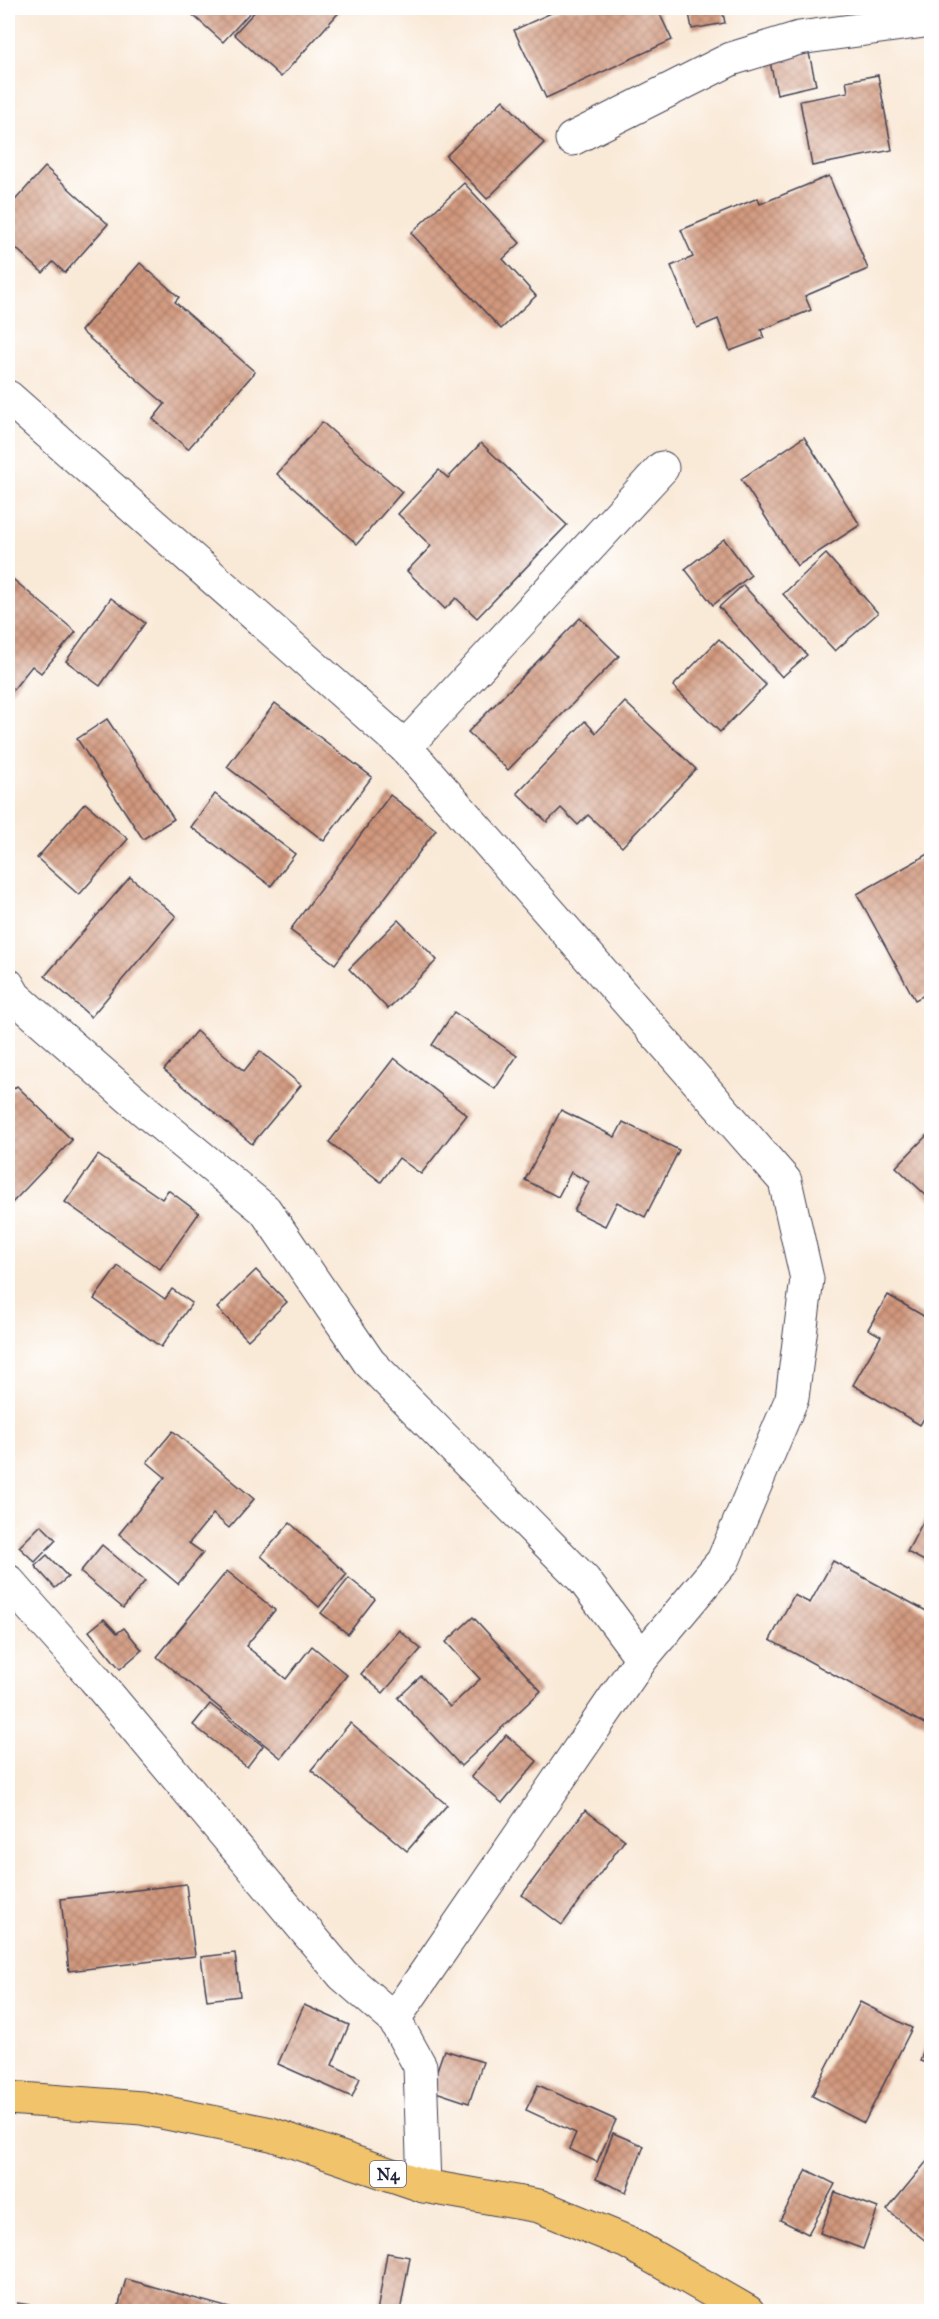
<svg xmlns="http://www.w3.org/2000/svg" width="939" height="2319" font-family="'IM FELL Great Primer',serif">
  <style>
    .building { fill: url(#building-cross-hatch) }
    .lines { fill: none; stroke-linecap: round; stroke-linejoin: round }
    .street-casing { stroke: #424052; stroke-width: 35 }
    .highway-casing { stroke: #424052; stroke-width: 35 }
    .street { stroke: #fff; stroke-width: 33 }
    .highway { stroke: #f1c36a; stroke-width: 33 }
    .labels { text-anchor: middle; stroke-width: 4.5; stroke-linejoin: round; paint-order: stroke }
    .shield { fill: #fff; stroke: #646476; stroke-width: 1.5 }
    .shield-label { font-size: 16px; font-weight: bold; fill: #22223b }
  </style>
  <defs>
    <pattern id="building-cross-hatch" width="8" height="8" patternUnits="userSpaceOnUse" patternTransform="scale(1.5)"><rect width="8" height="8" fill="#d2987d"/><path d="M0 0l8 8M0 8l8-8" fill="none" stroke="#aa7c68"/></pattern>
  </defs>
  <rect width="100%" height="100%" fill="#fff"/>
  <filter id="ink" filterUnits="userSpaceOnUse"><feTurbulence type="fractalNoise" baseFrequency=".0167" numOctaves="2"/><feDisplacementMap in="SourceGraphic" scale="12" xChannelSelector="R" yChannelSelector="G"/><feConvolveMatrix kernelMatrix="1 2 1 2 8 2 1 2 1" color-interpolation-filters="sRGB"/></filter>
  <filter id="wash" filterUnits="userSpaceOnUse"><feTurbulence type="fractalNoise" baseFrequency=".008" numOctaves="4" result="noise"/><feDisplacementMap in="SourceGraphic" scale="24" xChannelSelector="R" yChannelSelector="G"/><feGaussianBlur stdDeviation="1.35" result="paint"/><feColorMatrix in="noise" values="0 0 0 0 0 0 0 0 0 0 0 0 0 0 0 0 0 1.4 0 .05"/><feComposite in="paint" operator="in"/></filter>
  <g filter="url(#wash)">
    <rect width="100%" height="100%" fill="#f9e9d7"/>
    <g id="blocks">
      <!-- building -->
      <g class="building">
        <path d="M 185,8 L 254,8 L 223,42 Z"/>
        <path d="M 258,8 L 343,8 L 281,77 L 234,34 Z"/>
        <path d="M 562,8 L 657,8 L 672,40 L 546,98 L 514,30 Z"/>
        <path d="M 688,8 L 722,8 L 725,23 L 692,29 Z"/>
        <path d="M 809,53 L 816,85 L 777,94 L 770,62 Z"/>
        <path d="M 878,75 L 892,150 L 812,166 L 800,101 L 848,92 L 846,81 Z"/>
        <path d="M 503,100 L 544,143 L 487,199 L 446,156 Z"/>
        <path d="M 45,167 L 108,224 L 65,273 L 53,262 L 43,273 L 8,241 L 8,208 Z"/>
        <path d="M 829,176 L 868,269 L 805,296 L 811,310 L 761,330 L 764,338 L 730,351 L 718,319 L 697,328 L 671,266 L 693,257 L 681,230 L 758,198 L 760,204 Z"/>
        <path d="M 464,183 L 520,243 L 503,259 L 536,296 L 501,329 L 411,233 Z"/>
        <path d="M 140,263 L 179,297 L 175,302 L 255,372 L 188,449 L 153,419 L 165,404 L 81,331 Z"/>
        <path d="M 322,422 L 402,492 L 357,544 L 277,474 Z"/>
        <path d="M 804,437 L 860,525 L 797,566 L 741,479 Z"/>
        <path d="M 481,443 L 567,525 L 477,618 L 456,598 L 445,609 L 407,571 L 431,546 L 398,514 L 439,470 L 448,478 Z"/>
        <path d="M 724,539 L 751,575 L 713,605 L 685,569 Z"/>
        <path d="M 826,554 L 878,613 L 835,651 L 783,594 Z"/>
        <path d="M 8,575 L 76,632 L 41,673 L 32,666 L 8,696 Z"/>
        <path d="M 743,585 L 807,655 L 782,677 L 719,607 Z"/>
        <path d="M 111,598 L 145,623 L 100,686 L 66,661 Z"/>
        <path d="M 580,618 L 619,656 L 508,770 L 468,732 Z"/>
        <path d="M 719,639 L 766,685 L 720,732 L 673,686 Z"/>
        <path d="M 625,702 L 696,769 L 622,847 L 588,815 L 578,825 L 561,808 L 547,822 L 517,793 L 585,721 L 596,733 Z"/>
        <path d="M 275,703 L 372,777 L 324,841 L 227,767 Z"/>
        <path d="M 107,719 L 174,819 L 143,839 L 77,739 Z"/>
        <path d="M 215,794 L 295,854 L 271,886 L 191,827 Z"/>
        <path d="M 390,795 L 436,830 L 335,964 L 290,930 Z"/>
        <path d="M 85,803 L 128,839 L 79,895 L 37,858 Z"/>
        <path d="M 932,852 L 932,991 L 915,1000 L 857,894 Z"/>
        <path d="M 130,877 L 176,916 L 91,1017 L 45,976 Z"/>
        <path d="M 398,920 L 437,960 L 388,1009 L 349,969 Z"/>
        <path d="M 454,1012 L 517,1056 L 495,1089 L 432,1045 Z"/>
        <path d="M 196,1031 L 244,1071 L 260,1051 L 301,1085 L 252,1144 L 164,1070 Z"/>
        <path d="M 394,1058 L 467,1115 L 421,1174 L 399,1158 L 381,1182 L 329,1142 Z"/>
        <path d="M 17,1086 L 72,1140 L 11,1204 L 8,1201 L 8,1090 L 10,1092 Z"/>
        <path d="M 561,1110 L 615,1137 L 623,1122 L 679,1150 L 645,1217 L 617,1202 L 605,1226 L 574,1211 L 589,1182 L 571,1172 L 558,1197 L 525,1180 Z"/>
        <path d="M 932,1130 L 932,1201 L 896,1167 Z"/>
        <path d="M 98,1155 L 162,1199 L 168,1190 L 199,1213 L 160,1269 L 65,1202 Z"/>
        <path d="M 118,1266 L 165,1299 L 172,1289 L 192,1303 L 161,1347 L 94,1299 Z"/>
        <path d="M 256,1270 L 287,1302 L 248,1340 L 217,1308 Z"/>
        <path d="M 888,1295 L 932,1321 L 932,1405 L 920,1425 L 853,1385 L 881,1336 L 868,1329 Z"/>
        <path d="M 173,1431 L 254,1499 L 229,1528 L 213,1514 L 189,1543 L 203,1553 L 178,1584 L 119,1534 L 165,1477 L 147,1462 Z"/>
        <path d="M 932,1505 L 932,1565 L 907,1552 Z"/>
        <path d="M 290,1523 L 347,1574 L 319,1607 L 261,1556 Z"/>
        <path d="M 41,1525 L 56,1540 L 35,1562 L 19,1547 Z"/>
        <path d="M 102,1545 L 145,1581 L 123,1608 L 80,1572 Z"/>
        <path d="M 47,1555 L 68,1577 L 55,1588 L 35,1566 Z"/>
        <path d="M 833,1561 L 932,1614 L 930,1727 L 770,1640 L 794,1595 L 810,1603 Z"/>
        <path d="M 227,1571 L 275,1610 L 246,1646 L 286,1679 L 312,1646 L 347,1675 L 281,1758 L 157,1657 Z"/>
        <path d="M 349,1578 L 375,1599 L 348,1634 L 321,1613 Z"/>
        <path d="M 473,1617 L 541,1691 L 461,1766 L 398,1698 L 421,1676 L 450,1707 L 480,1679 L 446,1642 Z"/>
        <path d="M 104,1619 L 117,1633 L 124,1628 L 142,1650 L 120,1669 L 89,1631 Z"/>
        <path d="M 399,1630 L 421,1649 L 383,1693 L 361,1674 Z"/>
        <path d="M 210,1704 L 263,1746 L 247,1767 L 193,1725 Z"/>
        <path d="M 350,1723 L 447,1805 L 407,1851 L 311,1770 Z"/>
        <path d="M 506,1735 L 537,1761 L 502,1803 L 471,1777 Z"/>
        <path d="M 585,1810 L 625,1840 L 562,1925 L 522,1895 Z"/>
        <path d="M 186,1884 L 195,1956 L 69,1971 L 61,1899 Z"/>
        <path d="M 235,1953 L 240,1996 L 207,2000 L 201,1957 Z"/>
        <path d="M 860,2002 L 912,2028 L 864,2123 L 812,2096 Z"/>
        <path d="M 304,2005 L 349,2025 L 332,2065 L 360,2078 L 352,2097 L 278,2064 Z"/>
        <path d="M 931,2027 L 932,2027 L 932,2065 L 920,2061 Z"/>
        <path d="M 444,2050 L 483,2062 L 469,2103 L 430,2090 Z"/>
        <path d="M 538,2085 L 616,2120 L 597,2162 L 569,2149 L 576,2133 L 526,2110 Z"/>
        <path d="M 613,2133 L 644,2146 L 626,2192 L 596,2179 Z"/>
        <path d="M 932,2155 L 932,2246 L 887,2210 Z"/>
        <path d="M 807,2170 L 835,2184 L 808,2234 L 780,2220 Z"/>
        <path d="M 835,2192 L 878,2208 L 863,2249 L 820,2233 Z"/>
        <path d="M 387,2253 L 410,2257 L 400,2312 L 377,2312 Z"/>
        <path d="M 126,2279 L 240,2311 L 240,2312 L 117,2312 Z"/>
        <path d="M 17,2303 L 63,2310 L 62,2312 L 16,2312 Z"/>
      </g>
    </g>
  </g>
  <g filter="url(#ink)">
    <use href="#blocks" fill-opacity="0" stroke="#424052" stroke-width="1.5"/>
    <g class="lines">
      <defs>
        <g id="street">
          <path d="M 572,139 L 731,59 L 799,38 L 932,20"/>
          <path d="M 8,397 L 405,747 L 785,1181 L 807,1279 L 792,1398 L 723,1561 L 642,1658 L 394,2019"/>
          <path d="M 405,747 L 662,468"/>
          <path d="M 8,985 L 15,997 L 144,1110 L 265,1210 L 369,1362 L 584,1580 L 642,1658"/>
          <path d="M 8,1581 L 94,1678 L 343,1975 L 394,2019 L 420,2066 L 424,2186"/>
        </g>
        <path id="highway" d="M 8,2098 L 142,2108 L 271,2134 L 424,2186 L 539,2206 L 627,2242 L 748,2312"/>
      </defs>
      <!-- street casing -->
      <use href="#street" class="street-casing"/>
      <!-- highway casing -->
      <use href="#highway" class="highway-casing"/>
      <!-- street -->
      <use href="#street" class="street"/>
      <!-- highway -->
      <use href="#highway" class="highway"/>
    </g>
  </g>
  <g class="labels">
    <!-- shield labels -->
    <rect class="shield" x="370" y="2161" width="36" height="26" rx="4.5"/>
    <g class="shield-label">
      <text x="388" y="2180">N4</text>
    </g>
  </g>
  <!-- margin -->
  <rect width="939" height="2319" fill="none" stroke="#fff" stroke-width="30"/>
</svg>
